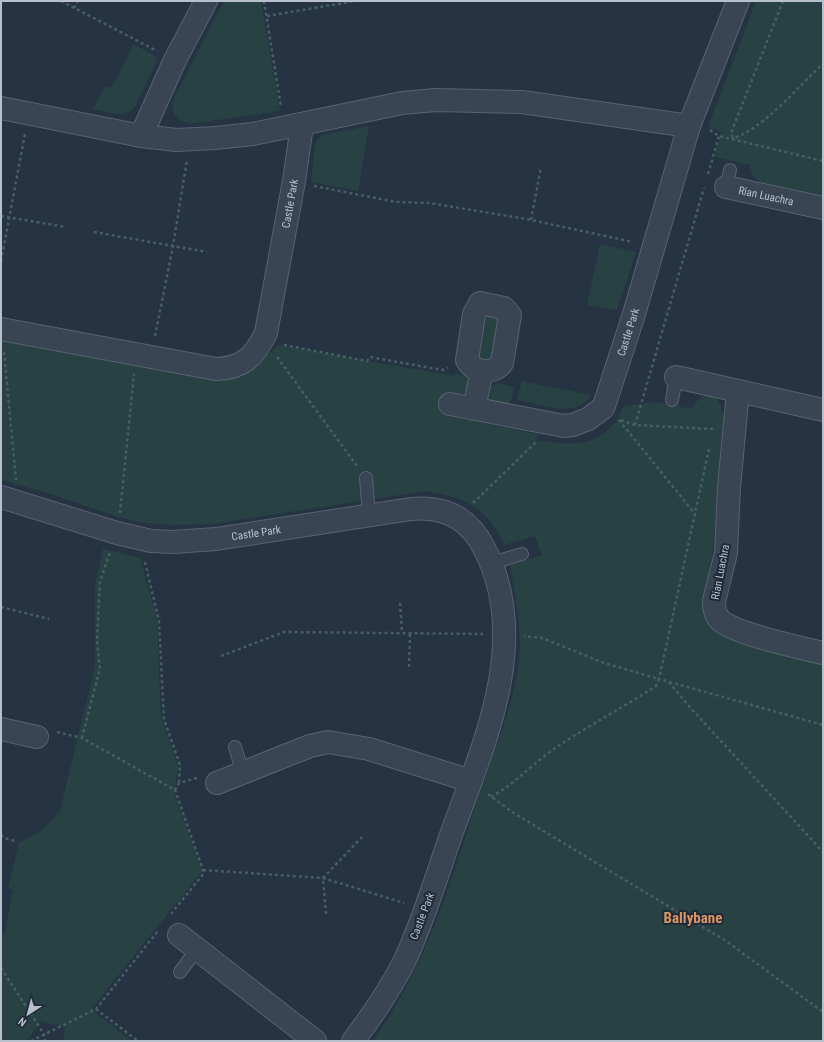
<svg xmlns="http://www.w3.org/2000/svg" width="824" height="1042" font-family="'Roboto Condensed',sans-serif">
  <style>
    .green { fill: #284244 }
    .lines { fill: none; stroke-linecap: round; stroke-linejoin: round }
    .lane-casing { stroke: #586370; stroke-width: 14 }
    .street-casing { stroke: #586370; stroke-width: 24 }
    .path { stroke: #465f61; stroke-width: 2.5; stroke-dasharray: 3 3; stroke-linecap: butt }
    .lane { stroke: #3a4553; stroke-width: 12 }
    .street { stroke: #3a4553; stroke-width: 22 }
    .labels { text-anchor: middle; stroke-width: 4; stroke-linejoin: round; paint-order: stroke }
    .street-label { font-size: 11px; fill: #b7c0cd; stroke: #1f2a38 }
    .district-label { font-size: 15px; font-weight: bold; fill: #da9565; stroke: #1f2a38 }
  </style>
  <rect width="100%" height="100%" fill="#263343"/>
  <!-- green -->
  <g class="green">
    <path d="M 224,1 L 261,1 L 280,111 L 189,124 C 176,121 170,112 174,98 Z"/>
    <path d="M 756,1 L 823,1 L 823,197 L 763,184 C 756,180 750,174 750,165 L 715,157 L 721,132 L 708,127 Z"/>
    <path d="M 134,44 L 158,58 L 135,107 C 124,119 108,112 93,109 L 105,86 L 111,88 Z"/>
    <path d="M 369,126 L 358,191 L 311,182 L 315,144 L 322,135 Z"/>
    <path d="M 600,244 L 636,252 L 617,310 L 587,305 Z"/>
    <path d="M 484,315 L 501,317 L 491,362 L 477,360 Z"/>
    <path d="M 1,338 L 226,378 C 249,375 262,360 278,345 L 454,376 L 455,373 L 464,376 L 470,382 L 467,392 L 460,394 L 449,392 L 444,415 L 540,435 L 535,440 C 559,444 592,449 611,427 C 616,421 620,413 624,406 L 655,402 L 692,409 C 703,387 722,393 723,417 L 713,549 L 704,602 L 823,663 L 823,1041 L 372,1041 C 428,967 452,876 481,789 C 495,749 512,709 518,667 C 523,632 516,600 510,565 L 542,555 L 535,536 L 504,545 C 488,507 463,497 426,491 L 212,524 L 172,525 L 145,523 L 118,517 L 51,494 L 1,480 Z"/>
    <path d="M 522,381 L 591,395 C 577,420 539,404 517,400 Z"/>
    <path d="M 498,383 L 514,387 L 510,404 L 492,400 L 490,398 L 491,387 Z"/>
    <path d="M 103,549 L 140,558 L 157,619 L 161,717 L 178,766 L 174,793 L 202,871 L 93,1007 L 97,1014 L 131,1041 L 63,1041 L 65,1028 L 41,1021 L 27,1041 L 1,1041 L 1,934 L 5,933 L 13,890 L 8,888 L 19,843 L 42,831 L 60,811 L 95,667 L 95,585 Z"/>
  </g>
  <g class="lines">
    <defs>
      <g id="lane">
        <path d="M 726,187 L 730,170"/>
        <path d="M 672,400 L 676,377"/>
        <path d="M 366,478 L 369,516"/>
        <path d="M 492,563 L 522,554"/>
        <path d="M 235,747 L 243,773"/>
        <path d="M 180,972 L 197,949"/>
      </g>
      <g id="street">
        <path d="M 1,108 L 141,136 L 177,140 L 215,138 L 253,134 L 402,103 L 436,100 L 522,102 L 689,126"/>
        <path d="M 141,136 L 175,60 L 206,1"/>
        <path id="s1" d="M 726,187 L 823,208"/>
        <path d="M 480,303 L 504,308 L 510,315 L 502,363 C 493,375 473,373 467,360 L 474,314 Z"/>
        <path id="s2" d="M 1,329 L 216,369 C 243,368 254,357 266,333 L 294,181 L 302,125"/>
        <path d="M 676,377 L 823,410"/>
        <path d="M 738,391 L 729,487 L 726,553 L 714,601 C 714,609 715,616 721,621 C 737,634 801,648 823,653"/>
        <path id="s3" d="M 450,404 L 564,426 L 573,425 L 588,419 L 603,408 L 606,400 L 634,314 L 689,126 L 738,1"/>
        <path d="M 474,409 L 482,371"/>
        <path id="s4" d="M 1,497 L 117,533 L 151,541 L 173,542 L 216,539 L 411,509 C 444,506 469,518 484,548 C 532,639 484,744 452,832 C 437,875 424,919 405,960 C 391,988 372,1016 353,1041"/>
        <path d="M 1,729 L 37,737"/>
        <path d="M 217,783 L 310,746 L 328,742 L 369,749 L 471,781"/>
        <path d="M 179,935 L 315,1041"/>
      </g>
    </defs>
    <!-- lane casing -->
    <use href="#lane" class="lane-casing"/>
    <!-- street casing -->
    <use href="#street" class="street-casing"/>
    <!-- path -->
    <g class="path">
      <path d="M 61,1 L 157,51"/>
      <path d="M 264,1 L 281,107"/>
      <path d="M 783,1 L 731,133 L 733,138 C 763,130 798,86 823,64"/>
      <path d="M 74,8 L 78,1"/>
      <path d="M 267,16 L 355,1"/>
      <path d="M 710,130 L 719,136 L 823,161"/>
      <path d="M 708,174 L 719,136"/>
      <path d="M 314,186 L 396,202 L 430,203 L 531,220 L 633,242"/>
      <path d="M 1,216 L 66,227"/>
      <path d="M 531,220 L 541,167"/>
      <path d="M 94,232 L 207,252"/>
      <path d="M 1,261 L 25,134"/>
      <path d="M 155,336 L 173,246 L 187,160"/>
      <path d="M 284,345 L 367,361 L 370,357 L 442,370 L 448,368"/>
      <path d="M 4,352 L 16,480"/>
      <path d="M 277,357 L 357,466"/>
      <path d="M 619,420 L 695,514"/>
      <path d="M 621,420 L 635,425 L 713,429"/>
      <path d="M 635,425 L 704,188"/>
      <path d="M 709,449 L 659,679 L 823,725"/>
      <path d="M 473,503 L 536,442"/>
      <path d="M 120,513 L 134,374"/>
      <path d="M 145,562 L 159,621 L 164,719 L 180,765 L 179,783"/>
      <path d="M 400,603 L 402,632"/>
      <path d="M 1,607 L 49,619"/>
      <path d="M 221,656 L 284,632 L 483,634"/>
      <path d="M 409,667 L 410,633"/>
      <path d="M 669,682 L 687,704 L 823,852"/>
      <path d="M 57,732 L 82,738 L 175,790 L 179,783 L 197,778"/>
      <path d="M 82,738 L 100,668 L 97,640 L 100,582 L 110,552"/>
      <path d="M 488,794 L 512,812 L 726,941 L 823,1012"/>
      <path d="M 491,797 C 515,784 532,764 554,749 C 587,726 623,708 656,686 L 659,679 L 604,663 L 542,638 L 524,636"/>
      <path d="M 1,835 L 4,838 L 15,841"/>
      <path d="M 203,870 L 323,878 L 404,903"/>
      <path d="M 171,914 L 204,873 L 175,790"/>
      <path d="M 326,914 L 323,878 L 362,837"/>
      <path d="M 1,968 L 44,1034 L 45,1041"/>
      <path d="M 96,1009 L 138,1041"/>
      <path d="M 1,1041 L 6,1041"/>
      <path d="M 31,1041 L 96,1009 L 158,931"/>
    </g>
    <!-- lane -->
    <use href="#lane" class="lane"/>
    <!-- street -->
    <use href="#street" class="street"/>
  </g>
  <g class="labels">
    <!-- street labels -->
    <g class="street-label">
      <text dy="4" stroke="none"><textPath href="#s1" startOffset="41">Rian Luachra</textPath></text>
      <text dy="4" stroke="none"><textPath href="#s2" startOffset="416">Castle Park</textPath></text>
      <text dy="4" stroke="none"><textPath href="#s3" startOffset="240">Castle Park</textPath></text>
      <text dy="4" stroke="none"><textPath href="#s4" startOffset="262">Castle Park</textPath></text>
      <text transform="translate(720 572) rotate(-79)" y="4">Rian Luachra</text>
      <text transform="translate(422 916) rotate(-69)" y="4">Castle Park</text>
    </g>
    <!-- district labels -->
    <g class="district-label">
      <text x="693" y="923">Ballybane</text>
    </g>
  </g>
  <!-- border -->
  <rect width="824" height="1042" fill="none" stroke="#b7c0cd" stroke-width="4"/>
  <!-- north arrow -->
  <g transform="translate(28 1014) rotate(216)" stroke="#1f2a38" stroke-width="3" paint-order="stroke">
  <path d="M0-3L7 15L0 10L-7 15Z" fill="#b7c0cd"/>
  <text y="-6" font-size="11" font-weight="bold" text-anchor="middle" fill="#b7c0cd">N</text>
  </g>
</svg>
